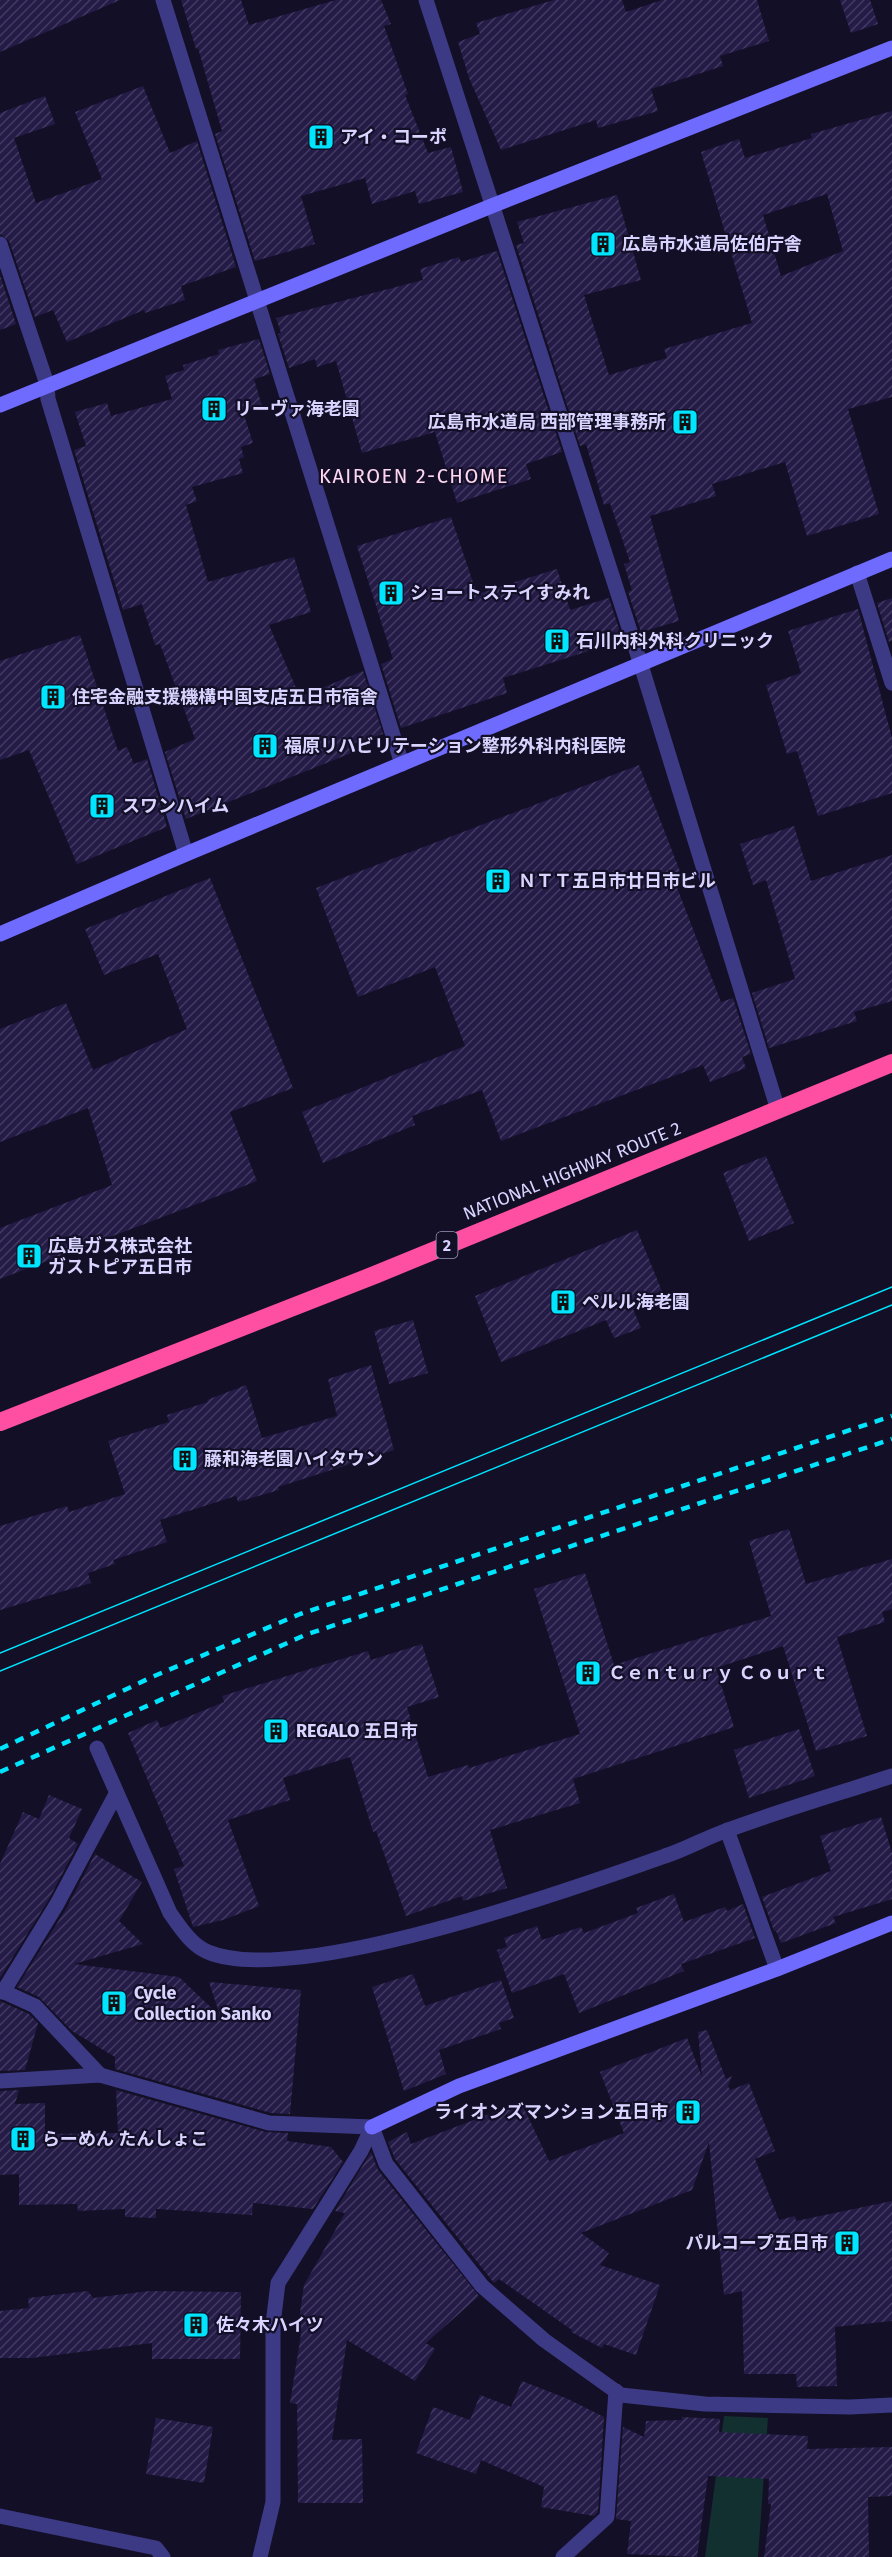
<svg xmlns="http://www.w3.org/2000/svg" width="892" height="2557" font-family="'Fira Sans','Noto Sans JP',sans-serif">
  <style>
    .garden { fill: #12302f }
    .building { fill: url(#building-hatch); fill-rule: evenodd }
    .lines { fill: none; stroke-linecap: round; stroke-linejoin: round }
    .street { stroke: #3d3a85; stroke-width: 15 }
    .secondary { stroke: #6f6bff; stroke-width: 15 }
    .highway { stroke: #ff4fa3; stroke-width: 18 }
    .tram { stroke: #00e5ff; stroke-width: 1.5 }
    .rail { stroke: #00e5ff; stroke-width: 4.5; stroke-dasharray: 9 8; stroke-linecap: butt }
    .labels { text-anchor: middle; stroke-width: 4.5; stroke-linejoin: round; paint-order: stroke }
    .shield { fill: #130f26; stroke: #9e99be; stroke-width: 1.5 }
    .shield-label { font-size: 16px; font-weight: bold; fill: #d9d4ff }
    .poi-label { font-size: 18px; font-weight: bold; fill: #d9d4ff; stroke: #130f26; text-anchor: start }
    .street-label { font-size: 18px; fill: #d9d4ff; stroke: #130f26 }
    .neighbourhood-label { font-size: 20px; letter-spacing: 1.5px; fill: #ffd6f0; stroke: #130f26 }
  </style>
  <defs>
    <pattern id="building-hatch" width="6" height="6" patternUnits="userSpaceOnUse" patternTransform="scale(1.5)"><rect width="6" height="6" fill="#241b47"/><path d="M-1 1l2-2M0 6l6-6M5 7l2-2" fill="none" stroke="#433b63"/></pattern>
  </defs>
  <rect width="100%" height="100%" fill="#130f26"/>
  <!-- garden -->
  <path class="garden" d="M 724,2416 L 768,2418 L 758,2557 L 705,2557 Z"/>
  <!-- building -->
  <g class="building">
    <path d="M 0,0 L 120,0 L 0,52 Z"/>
    <path d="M 181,0 L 241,0 L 249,25 L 336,0 L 381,0 L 391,24 L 384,26 L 408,94 L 405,95 L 428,153 L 451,147 L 463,192 L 419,204 L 415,191 L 372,204 L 365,178 L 301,196 L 315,244 L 255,261 L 215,134 L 222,131 L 198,48 L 196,49 Z"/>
    <path d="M 554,0 L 622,0 L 626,12 L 662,0 L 757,0 L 769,41 L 720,56 L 723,66 L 651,89 L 658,111 L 598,128 L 596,120 L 501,150 L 469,78 L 458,42 L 480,34 L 476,23 Z"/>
    <path d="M 840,0 L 870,0 L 878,24 L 851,33 Z"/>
    <path d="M 143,86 L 170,153 L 197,141 L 236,267 L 181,286 L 185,300 L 145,313 L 144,310 L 67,342 L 53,310 L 35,317 L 9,241 L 0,234 L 0,113 L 45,96 L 55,124 L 14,138 L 36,203 L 102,179 L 75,112 Z"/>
    <path d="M 892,111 L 892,397 L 848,409 L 879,514 L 807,536 L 785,462 L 712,484 L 716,496 L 650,516 L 679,621 L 641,632 L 628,592 L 632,590 L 624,564 L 630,562 L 610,503 L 604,505 L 586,444 L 580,446 L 516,245 L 524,243 L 517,222 L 617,195 L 641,280 L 584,295 L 609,375 L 667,358 L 664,349 L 752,323 L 701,152 L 739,139 L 745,158 L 812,138 L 811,134 ZM 827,194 L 843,251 L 781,276 L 763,215 Z"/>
    <path d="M 497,251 L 562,452 L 526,464 L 531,479 L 457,503 L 435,432 L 362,453 L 336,361 L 317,367 L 315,359 L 289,368 L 278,334 L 281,333 L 276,318 L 423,280 L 420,269 L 459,257 L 461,262 Z"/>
    <path d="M 0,275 L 16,324 L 0,330 Z"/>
    <path d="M 259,339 L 270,374 L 254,379 L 262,406 L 243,412 L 253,443 L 241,447 L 244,457 L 239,459 L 243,473 L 192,487 L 197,501 L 186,505 L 208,582 L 294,557 L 311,612 L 269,625 L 300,697 L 363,671 L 383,734 L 351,744 L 354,752 L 186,819 L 165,752 L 195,739 L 160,644 L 155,645 L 142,604 L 123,610 L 74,450 L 86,446 L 75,412 L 107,403 L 111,416 L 172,399 L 165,376 L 184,370 L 183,365 L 219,354 L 218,350 Z"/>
    <path d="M 451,517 L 477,594 L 557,569 L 570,610 L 609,598 L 622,638 L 607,642 L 608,645 L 503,678 L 507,693 L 401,728 L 381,664 L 393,659 L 357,546 Z"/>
    <path d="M 892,598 L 892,641 L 889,642 L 877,603 Z"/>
    <path d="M 858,609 L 892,738 L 892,793 L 818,816 L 797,751 L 787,754 L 766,685 L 801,673 L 788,631 Z"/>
    <path d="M 80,635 L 118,751 L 127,747 L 134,764 L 147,759 L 167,827 L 77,864 L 29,750 L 0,760 L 0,661 Z"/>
    <path d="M 639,765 L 681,874 L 673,877 L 721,1002 L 733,998 L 751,1054 L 742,1057 L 746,1068 L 710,1082 L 703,1065 L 501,1141 L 482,1090 L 412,1116 L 415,1125 L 323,1163 L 302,1112 L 465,1046 L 435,967 L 358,997 L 316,888 Z"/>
    <path d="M 794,826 L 811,881 L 892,855 L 892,1001 L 854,1012 L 857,1021 L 769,1048 L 752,993 L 795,979 L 766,880 L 753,885 L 740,844 Z"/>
    <path d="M 210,878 L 293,1088 L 230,1112 L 257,1181 L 0,1279 L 0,1228 L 112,1185 L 88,1108 L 0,1142 L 0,1029 L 66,1003 L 93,1070 L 187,1029 L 158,954 L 104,975 L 85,929 Z"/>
    <path d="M 766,1156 L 794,1223 L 749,1241 L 723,1173 Z"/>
    <path d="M 637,1230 L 664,1296 L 633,1309 L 641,1328 L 614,1338 L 606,1320 L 501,1362 L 475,1296 Z"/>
    <path d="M 413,1320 L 428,1373 L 389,1384 L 374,1331 Z"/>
    <path d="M 371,1365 L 394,1450 L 278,1487 L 279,1490 L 238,1502 L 236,1496 L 160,1520 L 167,1542 L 113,1560 L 115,1564 L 88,1573 L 91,1583 L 0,1610 L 0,1526 L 67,1506 L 69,1512 L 125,1494 L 108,1441 L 169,1422 L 167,1415 L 208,1402 L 207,1400 L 246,1385 L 262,1438 L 337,1416 L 328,1379 Z"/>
    <path d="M 789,1529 L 806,1584 L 892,1559 L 892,1609 L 882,1612 L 885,1622 L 837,1637 L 867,1736 L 816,1751 L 783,1646 L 716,1668 L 734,1727 L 573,1779 L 580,1803 L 490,1830 L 507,1888 L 463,1901 L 462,1896 L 406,1916 L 376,1831 L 373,1832 L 350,1757 L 283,1778 L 290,1800 L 228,1820 L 259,1906 L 223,1920 L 193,1927 L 174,1869 L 184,1866 L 128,1733 L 157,1720 L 161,1728 L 224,1702 L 222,1696 L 368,1651 L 371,1660 L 422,1644 L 439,1697 L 407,1707 L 428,1777 L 468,1765 L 469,1768 L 580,1734 L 534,1589 L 585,1573 L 614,1665 L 771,1616 L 749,1541 Z"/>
    <path d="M 799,1729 L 815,1776 L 749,1798 L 734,1750 Z"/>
    <path d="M 49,1795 L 82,1809 L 69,1838 L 78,1844 L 49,1899 L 0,1978 L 0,1864 L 23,1812 L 39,1819 Z"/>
    <path d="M 881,1817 L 892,1853 L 892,1899 L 833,1917 L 836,1923 L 781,1943 L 776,1931 L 774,1931 L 762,1897 L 831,1871 L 820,1836 Z"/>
    <path d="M 95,1854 L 142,1882 L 119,1921 L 143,1944 L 74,1964 L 179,1977 L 220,2016 L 209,1982 L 301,1990 L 290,2114 L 271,2113 L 115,2069 L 115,2057 L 72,2031 L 39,1997 L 17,1987 L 66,1909 Z"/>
    <path d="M 674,1894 L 684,1922 L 725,1907 L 727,1911 L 743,1904 L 755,1938 L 681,1964 L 684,1971 L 579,2013 L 564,1974 L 512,1993 L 497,1950 L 507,1947 L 504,1938 L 537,1926 L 542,1940 L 581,1927 L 584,1933 L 638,1913 L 636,1908 Z"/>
    <path d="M 413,1974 L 425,2006 L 501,1980 L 514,2018 L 499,2023 L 501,2029 L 439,2050 L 446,2074 L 404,2091 L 372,1987 Z"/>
    <path d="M 0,2001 L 29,2014 L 38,2023 L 25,2070 L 0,2071 Z"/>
    <path d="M 707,2030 L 726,2079 L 732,2076 L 728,2086 L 730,2090 L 749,2083 L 775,2151 L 755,2159 L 779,2220 L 795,2216 L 796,2221 L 892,2201 L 892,2321 L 835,2327 L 837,2386 L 797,2387 L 796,2374 L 744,2374 L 742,2291 L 724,2295 L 709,2142 L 692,2190 L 581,2233 L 609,2253 L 600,2265 L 660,2285 L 636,2355 L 604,2344 L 602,2348 L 571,2332 L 572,2330 L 499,2279 L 494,2283 L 395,2159 L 388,2142 L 407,2132 L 411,2144 L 521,2102 L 549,2161 L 624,2133 L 600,2072 L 687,2038 L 702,2077 L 698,2032 Z"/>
    <path d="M 19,2090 L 15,2104 L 45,2103 L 45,2134 L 118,2133 L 116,2090 L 266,2132 L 288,2133 L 287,2141 L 331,2147 L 343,2162 L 313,2209 L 253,2203 L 252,2215 L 156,2209 L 156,2218 L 125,2217 L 125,2209 L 78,2211 L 77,2204 L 19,2205 L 19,2174 L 0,2175 L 0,2091 Z"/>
    <path d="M 371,2152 L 378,2170 L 479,2296 L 426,2343 L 435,2349 L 415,2381 L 347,2340 L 332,2440 L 362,2439 L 363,2503 L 298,2503 L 297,2404 L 290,2403 L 301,2334 L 297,2333 L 304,2285 L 345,2213 L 335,2211 Z"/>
    <path d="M 88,2291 L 93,2298 L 149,2291 L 241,2292 L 240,2359 L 152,2359 L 152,2343 L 32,2358 L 0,2358 L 0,2311 L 29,2308 L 28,2298 Z"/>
    <path d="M 522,2381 L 568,2399 L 604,2417 L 598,2512 L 594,2516 L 541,2507 L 544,2487 L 481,2460 L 476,2474 L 416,2453 L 433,2407 L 470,2420 L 480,2395 L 511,2407 Z"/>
    <path d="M 682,2417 L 720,2419 L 719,2432 L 808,2436 L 807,2449 L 892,2447 L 892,2496 L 868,2497 L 869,2557 L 764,2557 L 771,2504 L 768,2504 L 769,2479 L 708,2476 L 697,2557 L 627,2554 L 631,2521 L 616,2519 L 623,2427 L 644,2437 L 646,2421 L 682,2420 Z"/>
    <path d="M 156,2418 L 213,2427 L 204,2483 L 146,2474 Z"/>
  </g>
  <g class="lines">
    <!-- street -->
    <g class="street">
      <path d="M 163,0 C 242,255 324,509 402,764"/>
      <path d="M 426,0 L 641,665 L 778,1110"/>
      <path d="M 0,244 L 47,384 L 48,399 L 186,854"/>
      <path d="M 857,573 L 892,683"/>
      <path d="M 97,1748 L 170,1913 C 180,1927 191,1945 208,1952 C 294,1988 573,1889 665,1856 C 687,1849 707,1837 728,1830 C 782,1810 837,1794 892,1776"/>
      <path d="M 727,1830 L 777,1969"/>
      <path d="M 0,1990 L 35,2006 L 100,2075"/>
      <path d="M 3,1992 L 57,1904 L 116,1794"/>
      <path d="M 0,2081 L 100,2075 L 269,2123 L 372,2127"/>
      <path d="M 372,2127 L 386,2164 L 482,2286 L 544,2340 L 621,2395 L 705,2404 L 850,2407 L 892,2405"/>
      <path d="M 0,2516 L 156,2548 L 163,2557"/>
      <path d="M 260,2557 L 273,2502 L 273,2324 L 278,2283 L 361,2151 L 372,2127"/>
      <path d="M 563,2557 L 607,2517 L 616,2391"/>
    </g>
    <!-- secondary -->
    <g class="secondary">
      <path d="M 0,405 L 494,205 L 892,48"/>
      <path d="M 0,934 L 186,854 L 892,559"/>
      <path d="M 372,2127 L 459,2086 L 777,1969 L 892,1923"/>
    </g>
    <!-- highway -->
    <path class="highway" d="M 0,1422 L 377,1274 L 892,1063"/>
    <!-- tram -->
    <g class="tram">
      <path d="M 0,1653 L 892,1287"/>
      <path d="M 0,1671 L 892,1305"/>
    </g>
    <!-- rail -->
    <g class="rail">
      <path d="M 0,1749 L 152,1677 L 300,1614 L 892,1416"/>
      <path d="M 0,1772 L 305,1635 L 892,1439"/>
    </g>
  </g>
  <!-- icons -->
  <defs>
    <symbol id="building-square" viewBox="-11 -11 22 22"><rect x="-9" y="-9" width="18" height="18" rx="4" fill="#00e5ff" stroke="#130f26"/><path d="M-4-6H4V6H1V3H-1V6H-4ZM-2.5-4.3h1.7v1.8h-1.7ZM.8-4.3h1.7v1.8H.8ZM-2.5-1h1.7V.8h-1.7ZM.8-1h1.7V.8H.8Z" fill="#111"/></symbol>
  </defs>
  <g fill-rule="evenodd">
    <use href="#building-square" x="306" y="122" width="30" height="30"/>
    <use href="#building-square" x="588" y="229" width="30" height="30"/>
    <use href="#building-square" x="199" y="394" width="30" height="30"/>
    <use href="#building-square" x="670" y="407" width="30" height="30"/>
    <use href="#building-square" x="376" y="578" width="30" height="30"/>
    <use href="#building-square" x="542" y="626" width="30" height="30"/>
    <use href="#building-square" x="38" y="682" width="30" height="30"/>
    <use href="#building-square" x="250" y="731" width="30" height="30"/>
    <use href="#building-square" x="87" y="791" width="30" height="30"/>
    <use href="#building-square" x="483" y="866" width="30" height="30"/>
    <use href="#building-square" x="14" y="1241" width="30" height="30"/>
    <use href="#building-square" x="548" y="1287" width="30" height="30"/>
    <use href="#building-square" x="170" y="1444" width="30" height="30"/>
    <use href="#building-square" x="573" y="1658" width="30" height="30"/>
    <use href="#building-square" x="261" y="1716" width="30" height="30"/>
    <use href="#building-square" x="99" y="1988" width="30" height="30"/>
    <use href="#building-square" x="673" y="2097" width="30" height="30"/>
    <use href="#building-square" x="8" y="2124" width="30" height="30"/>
    <use href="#building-square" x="832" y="2228" width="30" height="30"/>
    <use href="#building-square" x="181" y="2310" width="30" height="30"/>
  </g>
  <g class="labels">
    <!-- shield labels -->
    <rect class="shield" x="436.5" y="1232" width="21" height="26" rx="4.5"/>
    <g class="shield-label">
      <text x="447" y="1251">2</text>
    </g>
    <!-- poi labels -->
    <g class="poi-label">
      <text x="340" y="143">アイ・コーポ</text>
      <text x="622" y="250">広島市水道局佐伯庁舎</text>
      <text x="234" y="415">リーヴァ海老園</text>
      <text x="666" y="428" text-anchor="end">広島市水道局 西部管理事務所</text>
      <text x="410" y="599">ショートステイすみれ</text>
      <text x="576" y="647">石川内科外科クリニック</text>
      <text x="72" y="703">住宅金融支援機構中国支店五日市宿舎</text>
      <text x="284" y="752">福原リハビリテーション整形外科内科医院</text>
      <text x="122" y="812">スワンハイム</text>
      <text x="518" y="887">ＮＴＴ五日市廿日市ビル</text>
      <text x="48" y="1252">広島ガス株式会社<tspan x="48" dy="21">ガストピア五日市</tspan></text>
      <text x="582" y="1308">ペルル海老園</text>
      <text x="204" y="1465">藤和海老園ハイタウン</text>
      <text x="608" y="1679">Ｃｅｎｔｕｒｙ Ｃｏｕｒｔ</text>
      <text x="296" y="1737">REGALO 五日市</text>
      <text x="134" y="1999">Cycle<tspan x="134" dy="21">Collection Sanko</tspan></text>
      <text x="668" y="2118" text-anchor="end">ライオンズマンション五日市</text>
      <text x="42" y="2145">らーめん たんしょこ</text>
      <text x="828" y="2249" text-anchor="end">パルコープ五日市</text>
      <text x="216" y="2331">佐々木ハイツ</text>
    </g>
    <!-- street labels -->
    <g class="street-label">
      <text transform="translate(572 1171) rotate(-22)" y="6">NATIONAL HIGHWAY ROUTE 2</text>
    </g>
    <!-- neighbourhood labels -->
    <g class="neighbourhood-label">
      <text x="414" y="483">KAIROEN 2-CHOME</text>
    </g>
  </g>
</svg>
